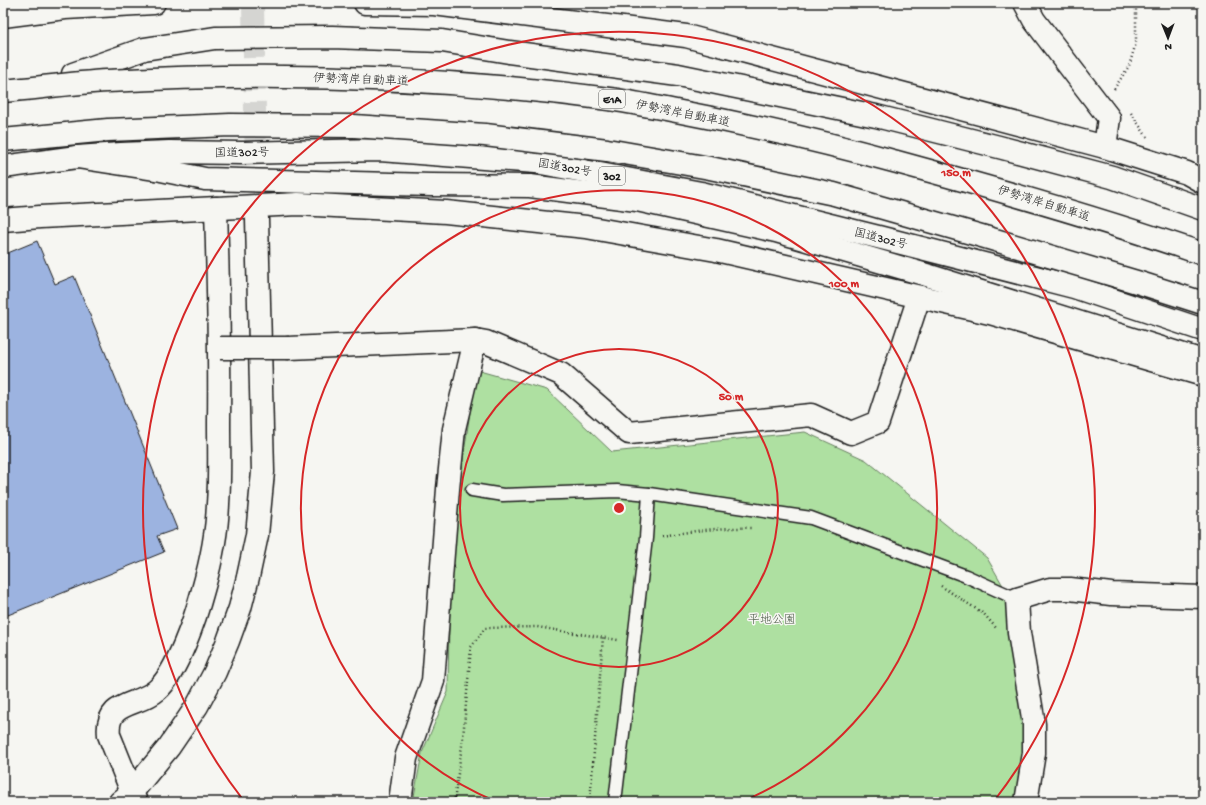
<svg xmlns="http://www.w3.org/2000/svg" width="1206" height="805" font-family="'Gochi Hand','Klee One',sans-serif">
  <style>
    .green { fill: #aee0a1; stroke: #657e5e }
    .building { fill: #9cb3e0; stroke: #1c1c1c }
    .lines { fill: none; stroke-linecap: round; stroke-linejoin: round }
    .tertiary-tunnel { stroke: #d5d5d2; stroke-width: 22; stroke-dasharray: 22 11; stroke-linecap: butt }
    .service-casing { stroke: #1c1c1c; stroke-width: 15 }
    .minor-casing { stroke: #1c1c1c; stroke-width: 25 }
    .tertiary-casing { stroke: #1c1c1c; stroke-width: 25 }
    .trunk-casing { stroke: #1c1c1c; stroke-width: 25 }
    .motorway-casing { stroke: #1c1c1c; stroke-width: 25 }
    .path { stroke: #1c1c1c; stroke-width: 2.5; stroke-dasharray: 1 3; stroke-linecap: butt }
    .service { stroke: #f6f6f2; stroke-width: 12 }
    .minor { stroke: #f6f6f2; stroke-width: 22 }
    .tertiary { stroke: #f6f6f2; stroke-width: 22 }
    .trunk { stroke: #f6f6f2; stroke-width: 22 }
    .motorway { stroke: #f6f6f2; stroke-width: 22 }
    .minor-bridge-casing { stroke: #1c1c1c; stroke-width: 25; stroke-linecap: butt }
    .motorway-bridge-casing { stroke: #1c1c1c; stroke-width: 25; stroke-linecap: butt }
    .minor-bridge { stroke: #f6f6f2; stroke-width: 22 }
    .motorway-bridge { stroke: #f6f6f2; stroke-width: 22 }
    .ring { fill: none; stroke: #d62828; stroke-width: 2 }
    .labels { text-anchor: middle; stroke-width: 3; stroke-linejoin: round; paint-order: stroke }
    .shield { fill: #f6f6f2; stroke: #5d5d5c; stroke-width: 1 }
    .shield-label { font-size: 11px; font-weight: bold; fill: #1c1c1c }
    .street-label { font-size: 12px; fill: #1c1c1c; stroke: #f6f6f2 }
    .park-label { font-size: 12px; fill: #485744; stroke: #f6f6f2 }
    .centre { fill: #d62828; stroke: #f6f6f2; stroke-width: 2 }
    .ring-label { font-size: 12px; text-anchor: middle; font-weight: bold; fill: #d62828; stroke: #f6f6f2; stroke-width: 3; stroke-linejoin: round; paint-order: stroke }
  </style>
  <rect width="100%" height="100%" fill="#f6f6f2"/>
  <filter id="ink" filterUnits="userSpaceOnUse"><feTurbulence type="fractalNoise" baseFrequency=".025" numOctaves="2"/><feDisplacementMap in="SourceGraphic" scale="8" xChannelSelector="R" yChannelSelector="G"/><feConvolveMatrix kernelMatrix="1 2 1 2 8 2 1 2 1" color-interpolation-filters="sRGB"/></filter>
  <g filter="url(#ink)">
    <!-- green -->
    <path class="green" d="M 476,370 L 547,390 L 612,452 L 805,432 L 866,460 L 987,558 L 1016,608 L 1032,802 L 413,802 L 422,753 L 448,692 L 450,551 Z"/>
    <!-- building -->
    <path class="building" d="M 37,241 L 55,284 L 74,276 L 177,529 L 157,536 L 164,552 L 3,617 L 3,255 Z"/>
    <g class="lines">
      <!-- tertiary-tunnel -->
      <path class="tertiary-tunnel" d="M 253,3 L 257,219"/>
      <defs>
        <g id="service">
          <path d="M 472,490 L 503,495 L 617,491 L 649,494 L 811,518 L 966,576 L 1017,599"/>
          <path d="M 615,802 L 646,538 L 649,494"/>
        </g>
        <g id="minor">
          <path d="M 365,3 L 434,4 L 686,36 L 1105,147 L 1187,173 L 1203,182"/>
          <path d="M 1025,3 L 1034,20 L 1109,118 L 1105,147"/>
          <path d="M 3,16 L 65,8 L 154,3"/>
          <path d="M 3,220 L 40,217 L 298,204 L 446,212 L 586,227 L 716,250 L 990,313 L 1203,375"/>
          <path d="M 289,348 L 475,340 L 486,342 L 561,374 L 629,433 L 811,415 L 851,433 L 878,422 L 919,297"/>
          <path d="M 136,802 L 109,735 C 105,700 138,707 157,690 C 177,673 196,616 203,590 C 211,562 217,533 218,504 C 220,477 219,449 219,422 C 220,351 218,279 216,208"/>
          <path d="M 400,802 L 406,758 L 433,681 L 448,489 L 454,429 L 475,340"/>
          <path d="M 1026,802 L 1034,753 L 1034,724 L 1019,633 L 1017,599 L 1050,589 L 1070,589 L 1111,594 L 1203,597"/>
        </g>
        <path id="tertiary" d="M 120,802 L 132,792 L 169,747 L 197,706 L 215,672 L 228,641 L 240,608 L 248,577 L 257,535 L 263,472 L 257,219"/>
        <path id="trunk" d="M 3,167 L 77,157 L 121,154 L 169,152 L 242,153 L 380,150 L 536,162 L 701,193 L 878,237 L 1074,287 L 1203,330"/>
        <g id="motorway">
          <path d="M 73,74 L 144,49 L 215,38 L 332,37 L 442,41 L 509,52 L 678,75 L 876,116 L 999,147 L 1112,177 L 1203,209"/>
          <path d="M 77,157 L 161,170 L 205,179 L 431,185 L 530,186 L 637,200 L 776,231 L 930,276 L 1203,361"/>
        </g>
      </defs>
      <!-- service casing -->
      <use href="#service" class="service-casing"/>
      <!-- minor casing -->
      <use href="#minor" class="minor-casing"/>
      <!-- tertiary casing -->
      <use href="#tertiary" class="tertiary-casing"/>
      <!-- trunk casing -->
      <use href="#trunk" class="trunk-casing"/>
      <!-- motorway casing -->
      <use href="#motorway" class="motorway-casing"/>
      <!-- path -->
      <g class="path">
        <path d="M 1114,89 L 1129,66 L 1136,43 L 1136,3"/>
        <path d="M 1131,113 L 1147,137"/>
        <path d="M 662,536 C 693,531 722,527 753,528"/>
        <path d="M 941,586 L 984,614 L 997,629"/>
        <path d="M 454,802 L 463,738 L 471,647 L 485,628 L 537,627 L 618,640"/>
        <path d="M 590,802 L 603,637"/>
      </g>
      <!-- service -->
      <use href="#service" class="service"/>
      <!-- minor -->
      <use href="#minor" class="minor"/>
      <!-- tertiary -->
      <use href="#tertiary" class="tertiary"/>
      <!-- trunk -->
      <use href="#trunk" class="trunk"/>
      <!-- motorway -->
      <use href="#motorway" class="motorway"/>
      <defs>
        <path id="minor-bridge" d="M 220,348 L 289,348"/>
        <g id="motorway-bridge">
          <path d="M 3,91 C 38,88 72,83 107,81 C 275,72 443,77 609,99 C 632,102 654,107 676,111 C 750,125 824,142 897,162 C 1000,190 1102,219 1203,254"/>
          <path d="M 3,140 L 108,130 L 230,125 L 354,126 L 485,135 L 607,150 L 710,168 L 834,194 L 985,237 L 1140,283 L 1203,303"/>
        </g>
      </defs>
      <!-- minor-bridge casing -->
      <use href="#minor-bridge" class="minor-bridge-casing"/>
      <!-- motorway-bridge casing -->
      <use href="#motorway-bridge" class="motorway-bridge-casing"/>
      <!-- minor-bridge -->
      <use href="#minor-bridge" class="minor-bridge"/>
      <!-- motorway-bridge -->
      <use href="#motorway-bridge" class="motorway-bridge"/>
    </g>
  </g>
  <!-- distance rings -->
  <g class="ring">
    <circle cx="619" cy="508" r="159"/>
    <path d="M497 802A318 318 0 1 1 741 802"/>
    <path d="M244 801A476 476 0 1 1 994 801"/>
  </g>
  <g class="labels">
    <!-- shield labels -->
    <g class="shield">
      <rect x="599" y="90" width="26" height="18" rx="3"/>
      <rect x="599" y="167" width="26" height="18" rx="3"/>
    </g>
    <g class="shield-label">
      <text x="612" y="103">E1A</text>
      <text x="612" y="180">302</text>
    </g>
    <!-- street labels -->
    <g class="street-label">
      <text transform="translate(361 79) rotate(2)" y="4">伊勢湾岸自動車道</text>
      <text transform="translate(683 113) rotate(11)" y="4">伊勢湾岸自動車道</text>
      <text transform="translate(242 152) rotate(-1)" y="4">国道302号</text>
      <text transform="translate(565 167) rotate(10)" y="4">国道302号</text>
      <text transform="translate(1044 203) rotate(17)" y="4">伊勢湾岸自動車道</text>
      <text transform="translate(881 238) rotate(14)" y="4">国道302号</text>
    </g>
    <!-- park labels -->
    <g class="park-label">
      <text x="772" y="623">平地公園</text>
    </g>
  </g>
  <circle cx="619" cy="508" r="6" class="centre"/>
  <g class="ring-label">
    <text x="956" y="176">150 m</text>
    <text x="844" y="287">100 m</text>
    <text x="731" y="400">50 m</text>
  </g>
  <!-- margin -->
  <rect width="1206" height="805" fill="none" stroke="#f6f6f2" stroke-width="16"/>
  <rect x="8" y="8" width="1190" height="789" fill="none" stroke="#1c1c1c" stroke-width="1.5" filter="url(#ink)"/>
  <!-- north arrow -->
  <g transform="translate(1168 38) rotate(179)" stroke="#f6f6f2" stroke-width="3" paint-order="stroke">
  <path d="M0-3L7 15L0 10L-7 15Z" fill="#1c1c1c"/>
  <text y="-6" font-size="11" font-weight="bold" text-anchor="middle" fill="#1c1c1c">N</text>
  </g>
</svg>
